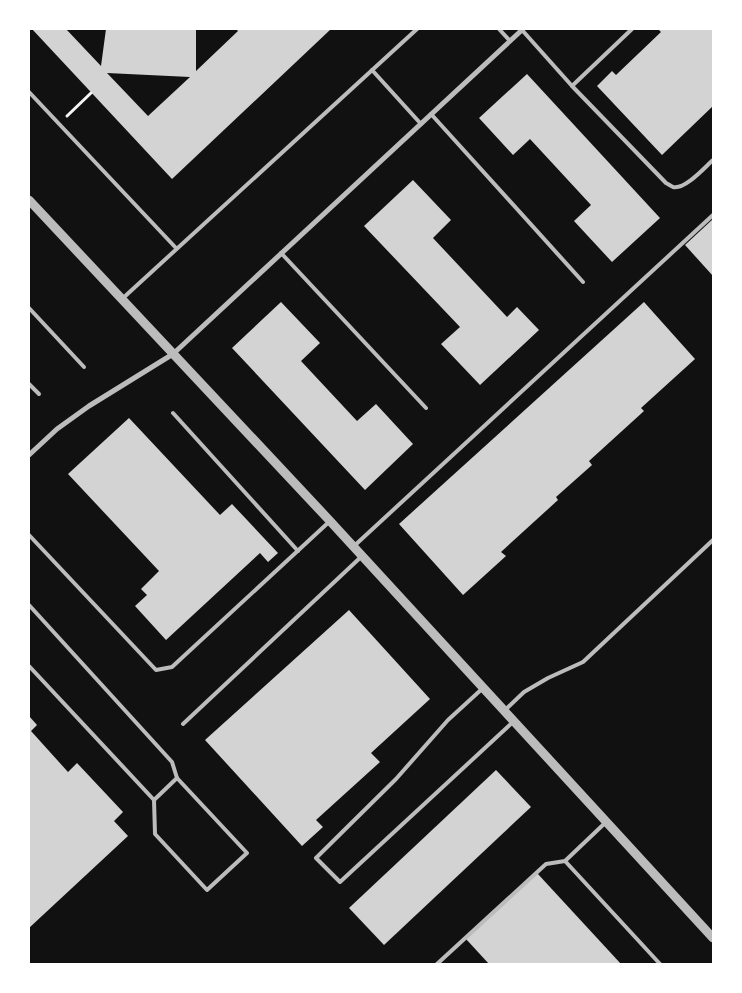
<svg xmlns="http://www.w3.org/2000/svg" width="742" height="993" font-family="'PT Sans Narrow',sans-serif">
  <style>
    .building { fill: #d3d3d3; fill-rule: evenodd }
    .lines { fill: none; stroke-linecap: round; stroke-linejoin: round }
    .path { stroke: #f5f5f5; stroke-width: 3 }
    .service { stroke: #bcbcbc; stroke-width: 4 }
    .minor { stroke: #bcbcbc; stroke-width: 5 }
    .tertiary { stroke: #bcbcbc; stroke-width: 9 }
  </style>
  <rect width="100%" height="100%" fill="#111"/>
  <!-- building -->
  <g class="building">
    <path d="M 32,29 L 66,29 L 101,66 L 106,29 L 196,29 L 196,71 L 238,31 L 236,29 L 331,29 L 172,179 ZM 107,73 L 190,77 L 148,116 Z"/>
    <path d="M 658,29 L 713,29 L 713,106 L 662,155 L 597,86 L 612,71 L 616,75 L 661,32 Z"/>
    <path d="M 527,74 L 660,218 L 612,262 L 574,221 L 591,205 L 530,139 L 513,155 L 479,118 Z"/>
    <path d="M 413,180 L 451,220 L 433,238 L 507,317 L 517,307 L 539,330 L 480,385 L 441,344 L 460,327 L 364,226 Z"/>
    <path d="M 713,219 L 713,276 L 685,245 Z"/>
    <path d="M 281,302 L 320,343 L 301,361 L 357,421 L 376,404 L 413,444 L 365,490 L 232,348 Z"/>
    <path d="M 644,302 L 695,359 L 641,408 L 644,411 L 589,461 L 592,465 L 556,497 L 558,500 L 501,552 L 506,556 L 463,595 L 399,524 Z"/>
    <path d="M 129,418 L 220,515 L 232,504 L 278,553 L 268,562 L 260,553 L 166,640 L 135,606 L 147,595 L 141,589 L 159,571 L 68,474 Z"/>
    <path d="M 349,610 L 430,699 L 371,753 L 380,762 L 316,820 L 323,827 L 302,846 L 205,740 Z"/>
    <path d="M 29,716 L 37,725 L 31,731 L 68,772 L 77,763 L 123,812 L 114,821 L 128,836 L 29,928 Z"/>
    <path d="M 496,770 L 531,807 L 384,945 L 349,908 Z"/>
    <path d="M 537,873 L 621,964 L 489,964 L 466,939 Z"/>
  </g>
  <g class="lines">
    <!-- path -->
    <path class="path" d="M 67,116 L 91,93"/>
    <!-- service -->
    <g class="service">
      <path d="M 499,29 L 510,41"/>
      <path d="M 522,30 L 572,86 L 632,29"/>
      <path d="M 372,70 L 421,124"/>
      <path d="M 572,86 L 666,183 C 668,184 671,186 673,187 C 685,190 705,167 713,160"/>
      <path d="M 29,92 L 176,248"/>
      <path d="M 431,114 L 583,282"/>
      <path d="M 281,253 L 426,408"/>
      <path d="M 122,299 L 417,29"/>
      <path d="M 29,308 L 84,367"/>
      <path d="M 29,384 L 39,394"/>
      <path d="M 173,413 L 298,551"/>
      <path d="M 29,535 L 156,670 L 172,667 L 330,521"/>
      <path d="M 353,547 L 713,215"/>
      <path d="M 29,605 L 172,762 L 177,778 L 247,853 L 207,890 L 155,834 L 154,800 L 29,666"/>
      <path d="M 483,688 L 448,720 L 396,779 L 316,858 L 340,882 L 513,722"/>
      <path d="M 504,711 L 524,692 L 548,678 L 583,662 L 713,540"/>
      <path d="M 183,724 L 362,556"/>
      <path d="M 154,800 L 177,778"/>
      <path d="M 565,861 L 660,964"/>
      <path d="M 437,964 L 546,864 L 565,861 L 605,823"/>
    </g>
    <!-- minor -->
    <path class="minor" d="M 29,455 L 57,429 L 89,406 L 173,354 L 523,29"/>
    <!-- tertiary -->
    <path class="tertiary" d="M 29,200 L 330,521 L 713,938"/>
  </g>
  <!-- border -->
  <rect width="742" height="993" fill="none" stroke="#ffffff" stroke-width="60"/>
</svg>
